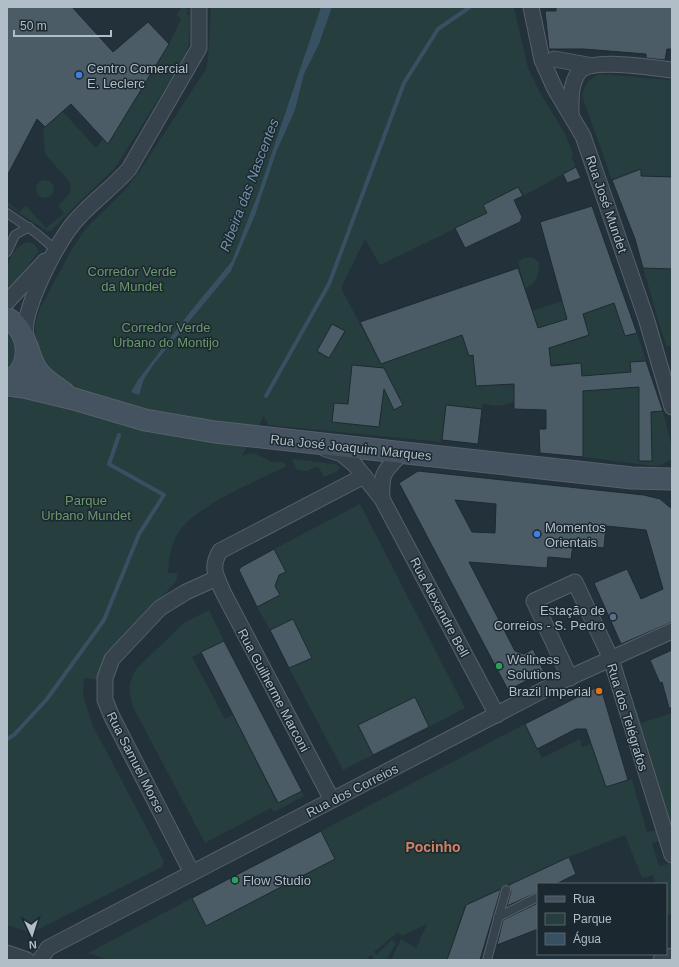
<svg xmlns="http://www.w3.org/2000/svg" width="679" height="967" font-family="Arial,sans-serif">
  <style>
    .green { fill: #263e3d; fill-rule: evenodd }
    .water { fill: #375062 }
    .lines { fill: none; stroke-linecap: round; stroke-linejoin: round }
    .stream { stroke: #375062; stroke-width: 4 }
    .building { fill: #4c5c67; stroke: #1e2a33; fill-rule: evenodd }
    .service-casing { stroke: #55616a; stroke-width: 10 }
    .minor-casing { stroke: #55616a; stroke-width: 17 }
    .secondary-casing { stroke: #55616a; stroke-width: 23 }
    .service { stroke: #37434c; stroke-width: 8 }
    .minor { stroke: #37434c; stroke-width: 15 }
    .secondary { stroke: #45525f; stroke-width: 21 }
    .shop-dot { fill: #3f7fe0; stroke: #1c2830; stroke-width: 1.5 }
    .service-dot { fill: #5c6f8a; stroke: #1c2830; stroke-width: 1.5 }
    .leisure-dot { fill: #2e9e5b; stroke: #1c2830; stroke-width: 1.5 }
    .food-dot { fill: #e8710a; stroke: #1c2830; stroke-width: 1.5 }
    .labels { text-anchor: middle; stroke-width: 3; stroke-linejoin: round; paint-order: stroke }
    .poi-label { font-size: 13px; fill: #b2bec7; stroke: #1c2830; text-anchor: start }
    .street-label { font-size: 13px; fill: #b2bec7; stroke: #1c2830 }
    .park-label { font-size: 13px; fill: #6a986d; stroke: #1c2830 }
    .water-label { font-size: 14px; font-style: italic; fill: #7393aa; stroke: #1c2830 }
    .neighbourhood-label { font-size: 14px; font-weight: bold; fill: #d28262; stroke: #1c2830 }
  </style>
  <rect width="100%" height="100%" fill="#23313b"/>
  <!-- green -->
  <g class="green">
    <path d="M 182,7 L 189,10 L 186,13 L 190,17 L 189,43 L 186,55 L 115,168 L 76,205 L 51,231 L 47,231 L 7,205 L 7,201 L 19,212 L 26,206 L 46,228 L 64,213 L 58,206 L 70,193 L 71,188 L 69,181 L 45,154 L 43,129 L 63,112 L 96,148 L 103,139 L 108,143 L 169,44 L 181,19 L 177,15 Z"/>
    <path d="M 211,7 L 514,7 L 528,68 L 539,91 L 565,134 L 573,153 L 572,159 L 576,167 L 523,196 L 380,265 L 365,239 L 341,288 L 381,364 L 462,335 L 469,356 L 536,351 L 589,335 L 583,314 L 532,330 L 526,313 L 576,296 L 583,314 L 614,303 L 625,336 L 637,333 L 646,361 L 630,362 L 631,372 L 582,376 L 581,363 L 474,369 L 476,386 L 518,384 L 514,401 C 503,407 496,407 483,403 L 482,409 L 446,405 L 441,442 L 268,425 L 264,416 L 242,456 L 250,453 L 256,454 L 272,462 L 283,462 L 287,466 C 257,481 193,506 177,535 C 170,547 169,560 168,573 L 178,573 L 176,582 L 109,651 L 99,680 L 84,678 L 83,694 L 92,724 L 164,861 L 162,867 L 31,933 L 7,925 L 7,399 L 20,394 L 30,381 L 36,356 L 35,324 L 40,308 L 72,249 L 86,228 L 125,190 L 139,172 L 206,69 L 208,60 ZM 332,324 L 345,331 L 329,358 L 317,351 ZM 352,365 L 371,367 L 367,405 L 382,408 L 379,427 L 332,422 L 334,403 L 348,403 ZM 382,366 L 403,405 L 395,410 L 375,370 Z"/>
    <path d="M 600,74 L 672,80 L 672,177 L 641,176 L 641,170 L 612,180 L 582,96 C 584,84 589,79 600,74 Z"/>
    <circle cx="45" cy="189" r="9"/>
    <path d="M 27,242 L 34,244 L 39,251 L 7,293 C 7,271 4,253 27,242 Z"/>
    <path d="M 532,257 L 539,262 C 539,274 537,284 525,288 L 518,262 L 523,258 Z"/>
    <path d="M 643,268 L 672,269 L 672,347 L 666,346 Z"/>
    <path d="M 7,332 C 17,345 17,357 7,370 Z"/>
    <path d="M 639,387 L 639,412 L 663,411 L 672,448 L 671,459 L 661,465 L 655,466 L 583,457 L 583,391 Z"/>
    <path d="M 294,459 L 334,464 L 340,466 L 338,471 L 324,477 L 318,466 L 307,471 L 297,470 L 292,460 Z"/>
    <path d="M 360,504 L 465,708 L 429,727 L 415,698 L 358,726 L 373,755 L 343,770 L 289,668 L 312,658 L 293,619 L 270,630 L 257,607 L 280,595 L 274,584 L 277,580 L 276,577 L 285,572 L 274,549 Z"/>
    <path d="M 209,610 L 224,641 L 192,657 L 225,719 L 233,715 L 277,803 L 302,791 L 304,796 L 274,812 L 271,808 L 205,843 L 133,707 C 128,692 128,681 137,668 L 185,622 Z"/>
    <path d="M 637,710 L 641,723 L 672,713 L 672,836 L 634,711 Z"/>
    <path d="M 525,724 L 542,758 L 580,739 L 582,747 L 592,743 L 606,787 L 632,779 L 647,832 L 657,830 L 660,841 L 652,843 L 659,866 L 672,863 L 672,914 L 666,915 L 666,884 L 656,884 L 653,875 L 642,878 L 625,835 L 569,857 L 465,905 L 447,960 L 391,960 L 401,939 L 416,948 L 427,924 L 402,936 L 398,932 L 374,952 L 376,955 L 392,940 L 396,943 L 386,960 L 372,960 L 374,958 L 371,955 L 365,960 L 109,960 L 88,953 L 192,898 L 206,925 L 335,859 L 321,831 Z"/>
  </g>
  <!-- water -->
  <path class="water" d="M 321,7 L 332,7 L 319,44 L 304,74 L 295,110 L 277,150 L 255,215 L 231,271 L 154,364 L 144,379 L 139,395 L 131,392 L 138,380 L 190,312 L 232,261 L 259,191 Z"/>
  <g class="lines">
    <!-- stream -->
    <g class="stream">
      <path d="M 266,396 L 329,284 L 404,83 L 438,29 L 470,7"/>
      <path d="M 7,739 L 14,735 L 47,699 L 104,620 L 139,534 L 164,495 L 109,464 L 119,435"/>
    </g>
  </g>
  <!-- building -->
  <g class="building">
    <path d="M 7,7 L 72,7 L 113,52 L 148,22 L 169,44 L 108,144 L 71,104 L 45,127 L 37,119 L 7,176 Z"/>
    <path d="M 556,7 L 672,7 L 672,49 L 667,49 L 665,60 L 646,58 L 646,54 L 584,49 L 549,49 L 545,11 L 556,11 Z"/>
    <path d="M 576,167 L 581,178 L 567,183 L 563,174 Z"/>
    <path d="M 641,169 L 641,176 L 672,177 L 672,269 L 643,268 L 635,239 L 612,180 Z"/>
    <path d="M 518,187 L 523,196 L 514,200 L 522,217 L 520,222 L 465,248 L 455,228 L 487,213 L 483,205 Z"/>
    <path d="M 592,206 L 637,333 L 625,336 L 614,303 L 583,314 L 589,335 L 549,348 L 551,366 L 581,363 L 582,376 L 631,372 L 630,362 L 646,361 L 663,411 L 651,412 L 652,461 L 639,461 L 639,387 L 583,391 L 583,457 L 540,453 L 539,429 L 546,429 L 546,410 L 514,409 L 514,384 L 476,386 L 473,355 L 469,356 L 462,335 L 381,364 L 360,322 L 518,268 L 538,328 L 567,319 L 540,222 Z"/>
    <path d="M 332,324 L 345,331 L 329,358 L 317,351 Z"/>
    <path d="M 352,365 L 384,368 L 403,405 L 394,410 L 384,389 L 379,427 L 332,422 L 334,403 L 348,404 Z"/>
    <path d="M 446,405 L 482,409 L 478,444 L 442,440 Z"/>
    <path d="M 418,471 L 644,495 L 660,499 L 672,509 L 672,622 L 621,644 L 594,583 L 627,569 L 641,599 L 663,589 L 646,530 L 606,526 L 604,548 L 573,545 L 571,559 L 548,557 L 547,568 L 469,562 L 515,651 L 524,654 L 533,649 L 544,672 L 508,690 L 399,483 ZM 455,500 L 496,504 L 495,533 L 472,532 Z"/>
    <path d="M 274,549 L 286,572 L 279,575 L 275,586 L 280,595 L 257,607 L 239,570 L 241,567 Z"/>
    <path d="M 293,619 L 312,658 L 289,668 L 270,630 Z"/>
    <path d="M 224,641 L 302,791 L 278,803 L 201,652 Z"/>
    <path d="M 672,650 L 672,708 L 669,708 L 662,682 L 660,683 L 650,660 Z"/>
    <path d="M 595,688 L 601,688 L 628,780 L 606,787 L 586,729 L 576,729 L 537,749 L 525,724 Z"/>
    <path d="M 415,697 L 429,727 L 373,755 L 358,725 Z"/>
    <path d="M 321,831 L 335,859 L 206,926 L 192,898 Z"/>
    <path d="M 569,857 L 576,874 L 556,884 L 538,884 L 538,892 L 507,906 L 511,891 L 509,885 Z"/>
    <path d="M 501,889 L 480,960 L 447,960 L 466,905 Z"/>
    <path d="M 538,903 L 538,929 L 497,945 L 503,920 Z"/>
  </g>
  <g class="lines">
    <defs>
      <g id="service">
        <path d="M 7,213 L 36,233 L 56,250"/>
        <path d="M 7,252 L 15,235 L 29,227"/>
        <path d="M 498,917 L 538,897"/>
        <path d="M 487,960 L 506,890"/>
      </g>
      <g id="minor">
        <path d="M 531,7 L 542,60 L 555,89 L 583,136 L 646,318 L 672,407"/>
        <path d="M 554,59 L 588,65"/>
        <path d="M 571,114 C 571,100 570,84 579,72 C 591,57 652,68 672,70"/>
        <path d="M 7,302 L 45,261"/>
        <path d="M 25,340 C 26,334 25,328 26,322 C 32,292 59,237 80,216 C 96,199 114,186 129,169 L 199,48 L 199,7"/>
        <path d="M 326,449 L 342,454 L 355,465 L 382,499 L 497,715"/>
        <path d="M 382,499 C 381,472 383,473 402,453"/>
        <path d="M 570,678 L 534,601 L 575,582 L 611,659 L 672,855"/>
        <path d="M 332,800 L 223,592 C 216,575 210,568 220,551 L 364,476"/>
        <path d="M 192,873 L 112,717 L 105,700 L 105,678 L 112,659 L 160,608 L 186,592 L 217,578"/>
        <path d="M 7,953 L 27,960"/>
        <path d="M 40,960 L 48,948 L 553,685 L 672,631"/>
        <path d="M 661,960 L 672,956"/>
      </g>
      <g id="secondary">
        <path d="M 7,318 C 32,333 33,368 7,383"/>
        <path d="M 27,346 C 35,374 41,377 64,393"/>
        <path d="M 7,385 L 24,387 L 74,399 L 145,420 L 215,432 L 632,478 L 672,479"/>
      </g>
    </defs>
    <!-- service casing -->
    <use href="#service" class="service-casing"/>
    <!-- minor casing -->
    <use href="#minor" class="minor-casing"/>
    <!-- secondary casing -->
    <use href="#secondary" class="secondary-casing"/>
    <!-- service -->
    <use href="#service" class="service"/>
    <!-- minor -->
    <use href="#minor" class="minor"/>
    <!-- secondary -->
    <use href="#secondary" class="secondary"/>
  </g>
  <!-- markers -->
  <g class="shop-dot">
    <circle cx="79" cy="75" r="4"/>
    <circle cx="537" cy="534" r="4"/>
  </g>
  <circle class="service-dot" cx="613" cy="617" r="4"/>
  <g class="leisure-dot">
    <circle cx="499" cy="666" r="4"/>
    <circle cx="235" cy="880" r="4"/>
  </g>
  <circle class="food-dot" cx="599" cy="691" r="4"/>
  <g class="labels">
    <!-- poi labels -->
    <g class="poi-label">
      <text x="87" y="73">Centro Comercial<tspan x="87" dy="15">E. Leclerc</tspan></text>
      <text x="545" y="532">Momentos<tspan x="545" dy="15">Orientais</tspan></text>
      <text x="605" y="615" text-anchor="end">Estação de<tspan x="605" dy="15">Correios - S. Pedro</tspan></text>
      <text x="507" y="664">Wellness<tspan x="507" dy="15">Solutions</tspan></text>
      <text x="591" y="696" text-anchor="end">Brazil Imperial</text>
      <text x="243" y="885">Flow Studio</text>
    </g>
    <!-- street labels -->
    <g class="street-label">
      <text transform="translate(607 204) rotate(71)" y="5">Rua José Mundet</text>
      <text transform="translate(351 447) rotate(6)" y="5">Rua José Joaquim Marques</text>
      <text transform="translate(440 607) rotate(62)" y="5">Rua Alexandre Bell</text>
      <text transform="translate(274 690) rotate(62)" y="5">Rua Guilherme Marconi</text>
      <text transform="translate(628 717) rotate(73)" y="5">Rua dos Telégrafos</text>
      <text transform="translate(136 762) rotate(63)" y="5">Rua Samuel Morse</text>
      <text transform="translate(352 790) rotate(-27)" y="5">Rua dos Correios</text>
    </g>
    <!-- park labels -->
    <g class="park-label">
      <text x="132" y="276">Corredor Verde<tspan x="132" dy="15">da Mundet</tspan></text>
      <text x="166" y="332">Corredor Verde<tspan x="166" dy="15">Urbano do Montijo</tspan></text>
      <text x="86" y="505">Parque<tspan x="86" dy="15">Urbano Mundet</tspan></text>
    </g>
    <!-- water labels -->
    <g class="water-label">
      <text transform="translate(249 185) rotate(-69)" y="5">Ribeira das Nascentes</text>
    </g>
    <!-- neighbourhood labels -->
    <g class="neighbourhood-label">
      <text x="433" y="852">Pocinho</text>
    </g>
  </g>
  <!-- border -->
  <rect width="679" height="967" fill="none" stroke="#b2bec7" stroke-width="16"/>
  <!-- legend -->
  <rect x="537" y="883" width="130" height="72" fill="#1c2830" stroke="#58646c"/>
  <rect x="545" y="896" width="20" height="6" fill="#45525f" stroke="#58646c"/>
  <text x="573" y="903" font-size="12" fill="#b2bec7">Rua</text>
  <rect x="545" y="913" width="20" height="12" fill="#263e3d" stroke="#58646c"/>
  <text x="573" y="923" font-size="12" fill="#b2bec7">Parque</text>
  <rect x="545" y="933" width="20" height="12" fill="#375062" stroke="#58646c"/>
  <text x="573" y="943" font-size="12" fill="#b2bec7">Água</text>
  <!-- north arrow -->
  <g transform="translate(32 935) rotate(176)" stroke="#1c2830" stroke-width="3" paint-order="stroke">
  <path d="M0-3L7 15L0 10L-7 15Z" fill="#b2bec7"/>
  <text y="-6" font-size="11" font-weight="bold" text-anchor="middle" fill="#b2bec7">N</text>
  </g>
  <!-- scale -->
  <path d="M14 30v6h97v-6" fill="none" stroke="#b2bec7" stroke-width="2"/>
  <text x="20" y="30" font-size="12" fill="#b2bec7" stroke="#1c2830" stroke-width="3" paint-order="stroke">50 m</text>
</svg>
